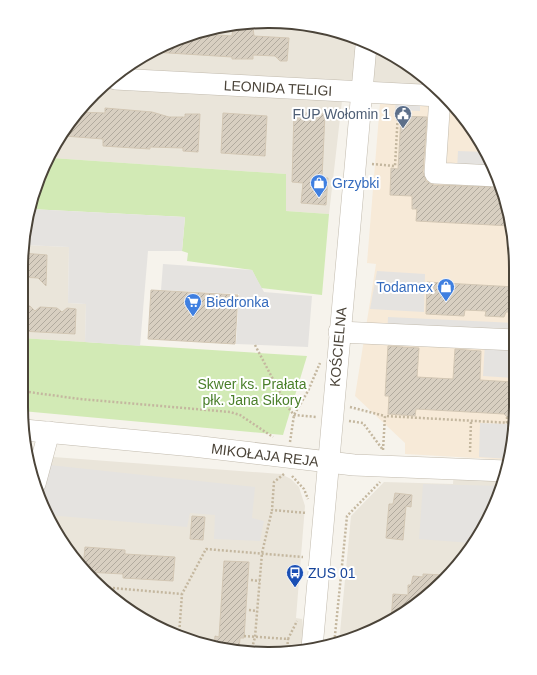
<svg xmlns="http://www.w3.org/2000/svg" width="537" height="675" font-family="Helvetica,sans-serif">
  <style>
    .residential { fill: #eae5da }
    .commercial { fill: #f7ead8 }
    .green { fill: #d2eab5 }
    .parking { fill: #e5e3e0 }
    .building { fill: url(#building-hatch); stroke: #d3c7b4 }
    .lines { fill: none; stroke-linecap: round; stroke-linejoin: round }
    .minor-casing { stroke: #c2bbae; stroke-width: 22 }
    .path { stroke: #c4b79f; stroke-width: 2.5; stroke-dasharray: 2 2; stroke-linecap: butt }
    .minor { stroke: #fff; stroke-width: 21 }
    .labels { text-anchor: middle; stroke-width: 4; stroke-linejoin: round; paint-order: stroke }
    .street-label { font-size: 14px; fill: #4b4439; stroke: #fff }
    .service-label { font-size: 14px; fill: #4e5e75; stroke: #fff; text-anchor: end }
    .shop-label { font-size: 14px; fill: #366cbe; stroke: #fff; text-anchor: start }
    .park-label { font-size: 14px; fill: #4a7f2a; stroke: #fff }
    .transit-label { font-size: 14px; fill: #164399; stroke: #fff; text-anchor: start }
    .rim { fill: none; stroke: #4b4439; stroke-width: 2 }
  </style>
  <defs>
    <pattern id="building-hatch" width="6" height="6" patternUnits="userSpaceOnUse"><rect width="6" height="6" fill="#d8cfc1"/><path d="M-1 1l2-2M0 6l6-6M5 7l2-2" fill="none" stroke="#b1aa9e"/></pattern>
  </defs>
  <rect width="100%" height="100%" fill="#f6f3ec"/>
  <!-- residential -->
  <g class="residential">
    <path d="M 236,23 L 333,29 L 419,72 L 437,93 L 343,92 L 329,214 L 286,211 L 286,174 L 52,158 L 82,105 L 145,54 Z"/>
    <path d="M 23,245 L 69,247 L 68,303 L 86,304 L 85,342 L 21,338 Z"/>
    <path d="M 27,455 L 281,474 L 291,479 L 299,487 L 305,506 L 296,618 L 302,619 L 305,638 L 304,649 L 268,654 L 204,646 L 145,621 L 93,581 L 54,530 L 29,470 Z"/>
    <path d="M 454,470 L 506,471 L 497,501 L 465,557 L 392,621 L 339,643 L 351,516 L 384,482 L 453,484 Z"/>
  </g>
  <!-- commercial -->
  <path class="commercial" d="M 380,103 L 450,107 L 483,145 L 508,204 L 515,252 L 511,455 L 510,460 L 405,454 L 405,443 L 355,396 L 376,264 L 367,263 Z"/>
  <!-- green -->
  <g class="green">
    <path d="M 52,158 L 286,174 L 286,211 L 329,214 L 322,295 L 261,288 L 252,270 L 187,261 L 188,253 L 182,251 L 185,217 L 30,209 L 34,189 Z"/>
    <path d="M 21,338 L 307,356 L 283,435 L 22,411 Z"/>
  </g>
  <!-- parking -->
  <g class="parking">
    <path d="M 396,101 L 420,102 L 420,111 L 395,110 Z"/>
    <path d="M 458,151 L 486,152 L 494,172 L 457,170 Z"/>
    <path d="M 30,209 L 185,217 L 182,251 L 148,251 L 140,346 L 85,342 L 86,304 L 68,303 L 69,247 L 23,245 Z"/>
    <path d="M 163,264 L 252,270 L 264,292 L 312,296 L 308,347 L 236,344 L 239,294 L 161,290 Z"/>
    <path d="M 377,271 L 425,274 L 424,312 L 370,309 Z"/>
    <path d="M 388,317 L 514,323 L 513,378 L 483,376 L 485,343 L 387,338 Z"/>
    <path d="M 480,423 L 512,424 L 510,459 L 479,457 Z"/>
    <path d="M 40,464 L 255,487 L 252,518 L 264,521 L 260,541 L 214,539 L 215,515 L 190,513 L 187,527 L 48,515 L 35,484 Z"/>
    <path d="M 423,484 L 502,486 L 497,501 L 473,543 L 419,539 Z"/>
  </g>
  <!-- building -->
  <g class="building">
    <path d="M 233,26 L 253,27 L 254,36 L 289,38 L 287,61 L 280,61 L 275,56 L 253,55 L 253,59 L 232,59 L 232,57 L 153,52 L 204,34 L 232,36 Z"/>
    <path d="M 105,108 L 152,112 L 169,117 L 185,117 L 185,114 L 200,114 L 198,152 L 183,151 L 183,148 L 150,147 L 150,149 L 103,146 L 103,139 L 64,136 L 78,112 L 105,113 Z"/>
    <path d="M 294,112 L 325,114 L 322,178 L 328,178 L 326,205 L 301,203 L 303,183 L 292,182 Z"/>
    <path d="M 223,113 L 267,116 L 265,156 L 221,153 Z"/>
    <path d="M 401,116 L 427,117 L 423,172 L 426,181 L 434,185 L 500,187 L 508,204 L 511,226 L 416,221 L 417,209 L 412,209 L 412,196 L 390,195 L 391,168 L 398,169 Z"/>
    <path d="M 22,253 L 47,255 L 46,286 L 38,278 L 21,277 Z"/>
    <path d="M 427,282 L 515,287 L 514,312 L 506,312 L 504,317 L 485,316 L 486,311 L 465,310 L 464,316 L 426,314 Z"/>
    <path d="M 151,290 L 238,295 L 235,344 L 148,339 Z"/>
    <path d="M 21,305 L 30,306 L 35,311 L 40,307 L 57,308 L 62,312 L 67,308 L 76,309 L 75,334 L 21,331 Z"/>
    <path d="M 388,346 L 419,348 L 417,377 L 453,379 L 455,349 L 481,351 L 480,380 L 513,382 L 512,422 L 504,414 L 416,409 L 415,416 L 388,414 L 389,396 L 385,396 Z"/>
    <path d="M 395,493 L 412,495 L 411,507 L 406,506 L 403,540 L 386,538 L 389,504 L 393,504 Z"/>
    <path d="M 192,516 L 205,517 L 203,540 L 190,539 Z"/>
    <path d="M 85,547 L 125,550 L 125,554 L 175,557 L 173,581 L 123,578 L 123,574 L 86,572 L 83,568 Z"/>
    <path d="M 224,561 L 249,562 L 244,638 L 240,638 L 239,650 L 214,647 L 215,636 L 219,637 Z"/>
    <path d="M 423,574 L 444,575 L 391,621 L 393,594 L 408,595 L 408,585 L 411,585 L 413,576 L 423,577 Z"/>
  </g>
  <g class="lines">
    <defs>
      <g id="minor">
        <path d="M 115,79 L 440,96"/>
        <path d="M 440,96 L 435,173 L 496,176"/>
        <path d="M 339,332 L 514,340"/>
        <path d="M 24,430 L 193,446 L 354,465 L 506,471"/>
        <path d="M 35,484 L 49,432"/>
        <path d="M 312,648 L 366,46"/>
      </g>
    </defs>
    <!-- minor casing -->
    <use href="#minor" class="minor-casing"/>
    <!-- path -->
    <g class="path">
      <path d="M 372,164 L 395,166 L 398,112"/>
      <path d="M 255,345 L 287,406 L 294,415 L 317,417"/>
      <path d="M 21,391 L 80,399 L 230,412 L 240,415 L 273,437"/>
      <path d="M 350,407 L 385,416"/>
      <path d="M 349,421 L 363,423 L 383,450"/>
      <path d="M 507,423 L 507,417"/>
      <path d="M 290,442 L 294,415 L 308,391 L 320,363"/>
      <path d="M 383,450 L 385,416 L 512,423"/>
      <path d="M 470,452 L 471,421"/>
      <path d="M 284,474 L 274,482 L 272,510 L 307,513"/>
      <path d="M 292,476 L 304,489 L 308,499"/>
      <path d="M 251,580 L 260,581"/>
      <path d="M 101,587 L 182,594"/>
      <path d="M 249,610 L 257,611"/>
      <path d="M 179,635 L 182,594 L 206,549 L 303,557"/>
      <path d="M 244,636 L 288,639 L 297,621"/>
      <path d="M 334,645 L 347,516 L 380,482"/>
      <path d="M 251,652 L 255,637 L 262,553 L 272,510"/>
      <path d="M 287,652 L 288,639"/>
    </g>
    <!-- minor -->
    <use href="#minor" class="minor"/>
  </g>
  <!-- icons -->
  <defs>
    <symbol id="civic-pin" viewBox="-11 -11 22 30"><path d="M0 17L-7.5 6A9.5 9.5 0 1 1 7.5 6Z" fill="#5c6f8a" stroke="#fff"/><path d="M-.6-6.5H3V-4.5H.6V-3L4-1V1h2V6H-6V1h2V-1L-.6-3ZM-1.2 2.5V6h2.4V2.5Z" fill="#fff"/></symbol>
    <symbol id="shop-pin" viewBox="-11 -11 22 30"><path d="M0 17L-7.5 6A9.5 9.5 0 1 1 7.5 6Z" fill="#3f7fe0" stroke="#fff"/><path d="M-5-2.5h2.3a2.7 3.5 0 0 1 5.4 0H5L5.5 6h-11ZM-1.5-2.5h3a1.5 2.3 0 0 0-3 0Z" fill="#fff"/></symbol>
    <symbol id="supermarket-pin" viewBox="-11 -11 22 30"><path d="M0 17L-7.5 6A9.5 9.5 0 1 1 7.5 6Z" fill="#3f7fe0" stroke="#fff"/><path d="M-6-5.5h2.5l.6 2H6L4.5 2H-2.5L-4.4-4H-6ZM-1.5 3.2a1.3 1.3 0 1 0 .1 0ZM3 3.2a1.3 1.3 0 1 0 .1 0Z" fill="#fff"/></symbol>
    <symbol id="bus-pin" viewBox="-11 -11 22 30"><path d="M0 17L-7.5 6A9.5 9.5 0 1 1 7.5 6Z" fill="#1a4fb4" stroke="#fff"/><path d="M-5-6H5V4H4V6H2V4H-2V6H-4V4H-5ZM-3.5-4V0h7V-4ZM-3.5 1.2v1.5H-2V1.2ZM2 1.2v1.5H3.5V1.2Z" fill="#fff"/></symbol>
  </defs>
  <g fill-rule="evenodd">
    <use href="#civic-pin" x="393" y="104" width="20" height="27"/>
    <use href="#shop-pin" x="309" y="173" width="20" height="27"/>
    <use href="#shop-pin" x="436" y="277" width="20" height="27"/>
    <use href="#supermarket-pin" x="183" y="292" width="20" height="27"/>
    <use href="#bus-pin" x="285" y="563" width="20" height="27"/>
  </g>
  <g class="labels">
    <!-- street labels -->
    <g class="street-label">
      <text transform="translate(278 88) rotate(3)" y="5">LEONIDA TELIGI</text>
      <text transform="translate(338 347) rotate(-85)" y="5">KOŚCIELNA</text>
      <text transform="translate(265 455) rotate(7)" y="5">MIKOŁAJA REJA</text>
    </g>
    <!-- service labels -->
    <g class="service-label">
      <text x="390" y="119">FUP Wołomin 1</text>
    </g>
    <!-- shop labels -->
    <g class="shop-label">
      <text x="332" y="188">Grzybki</text>
      <text x="433" y="292" text-anchor="end">Todamex</text>
      <text x="206" y="307">Biedronka</text>
    </g>
    <!-- park labels -->
    <g class="park-label">
      <text x="252" y="389">Skwer ks. Prałata<tspan x="252" dy="16">płk. Jana Sikory</tspan></text>
    </g>
    <!-- transit labels -->
    <g class="transit-label">
      <text x="308" y="578">ZUS 01</text>
    </g>
  </g>
  <!-- crop -->
  <path d="M0 0H537V675H0ZM268 28H269A240 240 0 0 1 509 268V407A240 240 0 0 1 269 647H268A240 240 0 0 1 28 407V268A240 240 0 0 1 268 28Z" fill="#fff" fill-rule="evenodd"/>
  <path class="rim" d="M268 28H269A240 240 0 0 1 509 268V407A240 240 0 0 1 269 647H268A240 240 0 0 1 28 407V268A240 240 0 0 1 268 28Z"/>
</svg>
